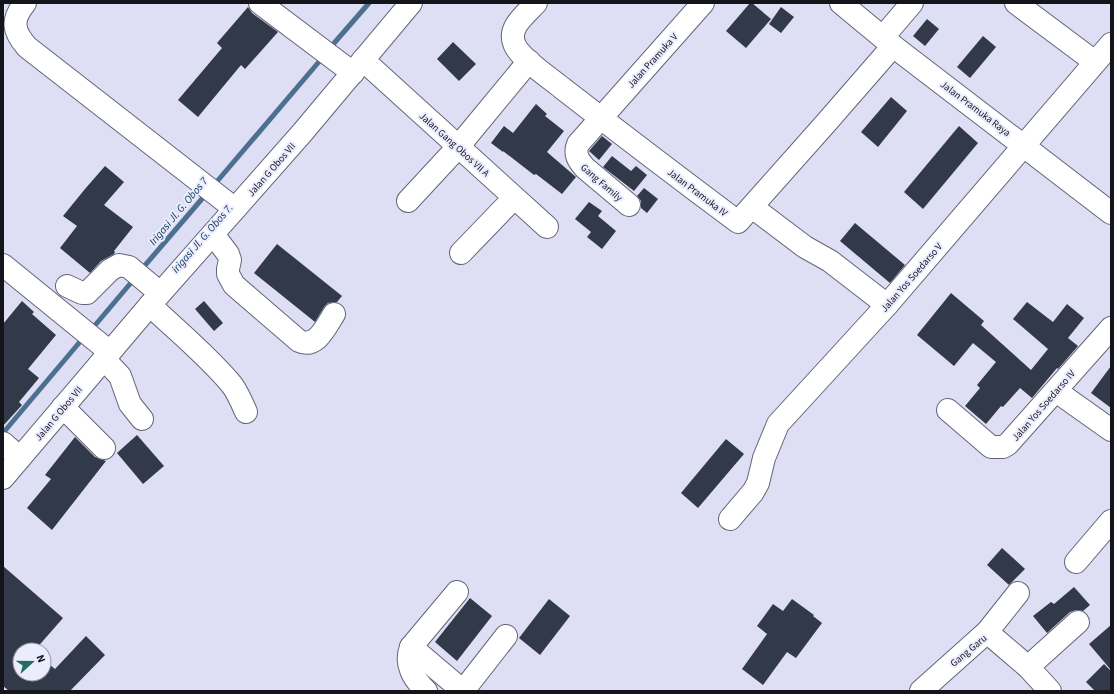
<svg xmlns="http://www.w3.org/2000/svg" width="1114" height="694" font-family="'Source Sans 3',sans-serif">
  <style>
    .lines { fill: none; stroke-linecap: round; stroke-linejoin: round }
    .stream { stroke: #4e7090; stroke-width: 5 }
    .building { fill: #323949 }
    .minor-casing { stroke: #656578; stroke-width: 24 }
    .minor { stroke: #fff; stroke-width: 22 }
    .labels { text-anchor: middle; stroke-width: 4; stroke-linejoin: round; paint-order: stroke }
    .street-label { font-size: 10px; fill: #14141b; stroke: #ebecfe }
    .water-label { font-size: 11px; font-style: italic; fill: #0f3653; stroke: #ebecfe }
  </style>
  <rect width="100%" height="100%" fill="#dedef4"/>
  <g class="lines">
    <!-- stream -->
    <g class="stream">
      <path d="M 329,49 L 369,3"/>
      <path d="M 214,185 L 323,57"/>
      <path d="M 141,270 L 207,193"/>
      <path d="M 91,330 L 135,278"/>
      <path d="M 3,433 L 84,337"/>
    </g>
  </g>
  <!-- building -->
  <g class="building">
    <path d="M 750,3 L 752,3 L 771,19 L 746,48 L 726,31 Z"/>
    <path d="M 248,7 L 252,13 L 278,32 L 245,69 L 241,65 L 198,117 L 178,100 L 222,48 L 217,43 Z"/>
    <path d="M 781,7 L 794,17 L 781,33 L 769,24 Z"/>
    <path d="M 927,19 L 939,29 L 925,46 L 913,36 Z"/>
    <path d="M 983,36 L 996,47 L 970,78 L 957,67 Z"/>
    <path d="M 453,42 L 476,64 L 459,81 L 437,59 Z"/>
    <path d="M 891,97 L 907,111 L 878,147 L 861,132 Z"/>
    <path d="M 536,104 L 547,114 L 545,116 L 564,131 L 547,152 L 576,177 L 562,194 L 536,174 L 534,175 L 503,151 L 503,152 L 491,143 L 504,126 L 513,133 Z"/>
    <path d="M 959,126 L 978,143 L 923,209 L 904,192 Z"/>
    <path d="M 602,136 L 612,144 L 599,160 L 589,151 Z"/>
    <path d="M 612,156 L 631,171 L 636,166 L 647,175 L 634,191 L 603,167 Z"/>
    <path d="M 105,166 L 124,182 L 104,205 L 133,227 L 114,251 L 115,252 L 114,254 L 101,261 L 90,273 L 60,248 L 77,226 L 63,216 L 85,189 Z"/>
    <path d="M 644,188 L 658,199 L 647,213 L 641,208 L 641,201 L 637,196 Z"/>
    <path d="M 589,202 L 602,211 L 598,216 L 616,231 L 602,249 L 587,237 L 591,232 L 575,219 Z"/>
    <path d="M 855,223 L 905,265 L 890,283 L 840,241 Z"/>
    <path d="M 277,244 L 342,296 L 337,302 L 328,303 L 324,307 L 315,322 L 254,273 Z"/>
    <path d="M 951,293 L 984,321 L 981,325 L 1031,370 L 1048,349 L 1013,319 L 1027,302 L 1053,322 L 1067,304 L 1084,318 L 1068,338 L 1078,346 L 1058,369 L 1057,368 L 1032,398 L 1020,388 L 1003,407 L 1001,406 L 986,424 L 965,406 L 980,388 L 977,385 L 996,362 L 973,343 L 954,366 L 917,335 Z"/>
    <path d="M 22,301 L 34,312 L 32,314 L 56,335 L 28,369 L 39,378 L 19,402 L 22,405 L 3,426 L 3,324 Z"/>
    <path d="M 204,301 L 223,323 L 214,331 L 195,309 Z"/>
    <path d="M 1111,366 L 1111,408 L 1091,393 Z"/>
    <path d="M 137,435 L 164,466 L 143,484 L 117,453 Z"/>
    <path d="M 75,437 L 95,457 L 106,461 L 52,530 L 27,508 L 51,479 L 45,475 Z"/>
    <path d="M 726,439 L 744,454 L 698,508 L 681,493 Z"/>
    <path d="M 1002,548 L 1025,569 L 1009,585 L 987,565 Z"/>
    <path d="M 3,566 L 63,618 L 35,650 L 20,650 L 20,674 L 44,674 L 44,660 L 55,669 L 86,636 L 105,655 L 70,691 L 9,691 L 3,686 Z"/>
    <path d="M 1074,587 L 1090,605 L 1083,611 L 1076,610 L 1070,612 L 1047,633 L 1033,616 L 1051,602 L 1054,604 Z"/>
    <path d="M 470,598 L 492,616 L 457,661 L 435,642 Z"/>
    <path d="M 549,599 L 570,616 L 540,655 L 519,638 Z"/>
    <path d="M 792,599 L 814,615 L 813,616 L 822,623 L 796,658 L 787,652 L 763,685 L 742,669 L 767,634 L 757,626 L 773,604 L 783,611 Z"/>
    <path d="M 1111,625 L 1111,670 L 1089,644 Z"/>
    <path d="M 1104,664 L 1111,671 L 1111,691 L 1095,691 L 1086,682 Z"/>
  </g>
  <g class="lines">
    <defs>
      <g id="minor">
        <path d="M 25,3 C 11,20 13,31 27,47 L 235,209"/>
        <path d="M 260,3 L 353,73"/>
        <path d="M 536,3 C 526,14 508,27 514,43 C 518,57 550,78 562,88 C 620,133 679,178 738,222 L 826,123 L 893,46"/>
        <path d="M 841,3 L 893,46 L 1111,213"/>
        <path d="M 1016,3 L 1095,62"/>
        <path d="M 883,37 L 912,3"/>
        <path d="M 363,60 L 547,227"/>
        <path d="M 408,201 L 458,147 L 529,61"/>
        <path d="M 629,205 L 585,168 C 578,160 574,154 578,144 L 703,3"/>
        <path d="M 752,207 L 805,247 L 830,261 L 887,305"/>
        <path d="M 213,234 L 228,254 L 230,260 L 228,269 L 228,274 L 234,285 L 299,341 C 317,349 326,326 334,314"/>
        <path d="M 461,253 L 514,198"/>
        <path d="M 3,265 L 110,352"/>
        <path d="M 67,286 L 82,293 L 87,293 L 110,270 L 119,265 L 129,267 L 160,293"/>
        <path d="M 150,305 C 177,331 208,356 232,385 C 238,393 242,403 246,412"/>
        <path d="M 104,359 L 120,376 L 130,404 L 142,419"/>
        <path d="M 1056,391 L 1111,430"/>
        <path d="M 63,407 L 104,448"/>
        <path d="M 948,410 L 991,447 L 1003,447 L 1008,444 L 1111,328"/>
        <path d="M 3,443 L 20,458"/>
        <path d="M 3,478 L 150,305 L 302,133 L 411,3"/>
        <path d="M 730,519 L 753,492 L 758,483 L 764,458 L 778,424 L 887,305 L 1111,44"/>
        <path d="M 1076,562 L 1111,521"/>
        <path d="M 987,632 L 1018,593"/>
        <path d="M 411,647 L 463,691"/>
        <path d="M 1028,667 L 1078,622"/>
        <path d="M 426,691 C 414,679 404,665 411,647 L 457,592"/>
        <path d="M 463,691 L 506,636"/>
        <path d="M 921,691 L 987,632 L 1028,667 L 1050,691"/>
      </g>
    </defs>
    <!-- minor casing -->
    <use href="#minor" class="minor-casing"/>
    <!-- minor -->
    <use href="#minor" class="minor"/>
  </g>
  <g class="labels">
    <!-- street labels -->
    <g class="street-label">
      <text transform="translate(652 60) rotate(-48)" y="4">Jalan Pramuka V</text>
      <text transform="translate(976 108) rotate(37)" y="4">Jalan Pramuka Raya</text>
      <text transform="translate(455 144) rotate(42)" y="4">Jalan Gang Obos VII A</text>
      <text transform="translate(271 169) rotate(-49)" y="4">Jalan G Obos VII</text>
      <text transform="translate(602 182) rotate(41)" y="4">Gang Family</text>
      <text transform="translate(698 192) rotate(37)" y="4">Jalan Pramuka IV</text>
      <text transform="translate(911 277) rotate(-49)" y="4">Jalan Yos Soedarso V</text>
      <text transform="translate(1043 405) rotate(-49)" y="4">Jalan Yos Soedarso IV</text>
      <text transform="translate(58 413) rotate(-50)" y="4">Jalan G Obos VII</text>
      <text transform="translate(968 650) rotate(-40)" y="4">Gang Garu</text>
    </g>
    <!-- water labels -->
    <g class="water-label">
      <text transform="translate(178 211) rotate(-50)" y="4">Irigasi Jl. G. Obos 7</text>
      <text transform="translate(202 238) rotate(-49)" y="4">irigasi Jl. G. Obos 7.</text>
    </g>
  </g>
  <!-- border -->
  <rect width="1114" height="694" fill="none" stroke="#14141b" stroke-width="8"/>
  <!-- north arrow -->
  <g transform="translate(32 662) rotate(69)"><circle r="19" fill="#ebecfe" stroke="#9596a3"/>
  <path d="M0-3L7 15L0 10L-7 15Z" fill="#226c64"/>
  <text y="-6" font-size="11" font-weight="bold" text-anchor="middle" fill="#14141b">N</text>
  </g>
</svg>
